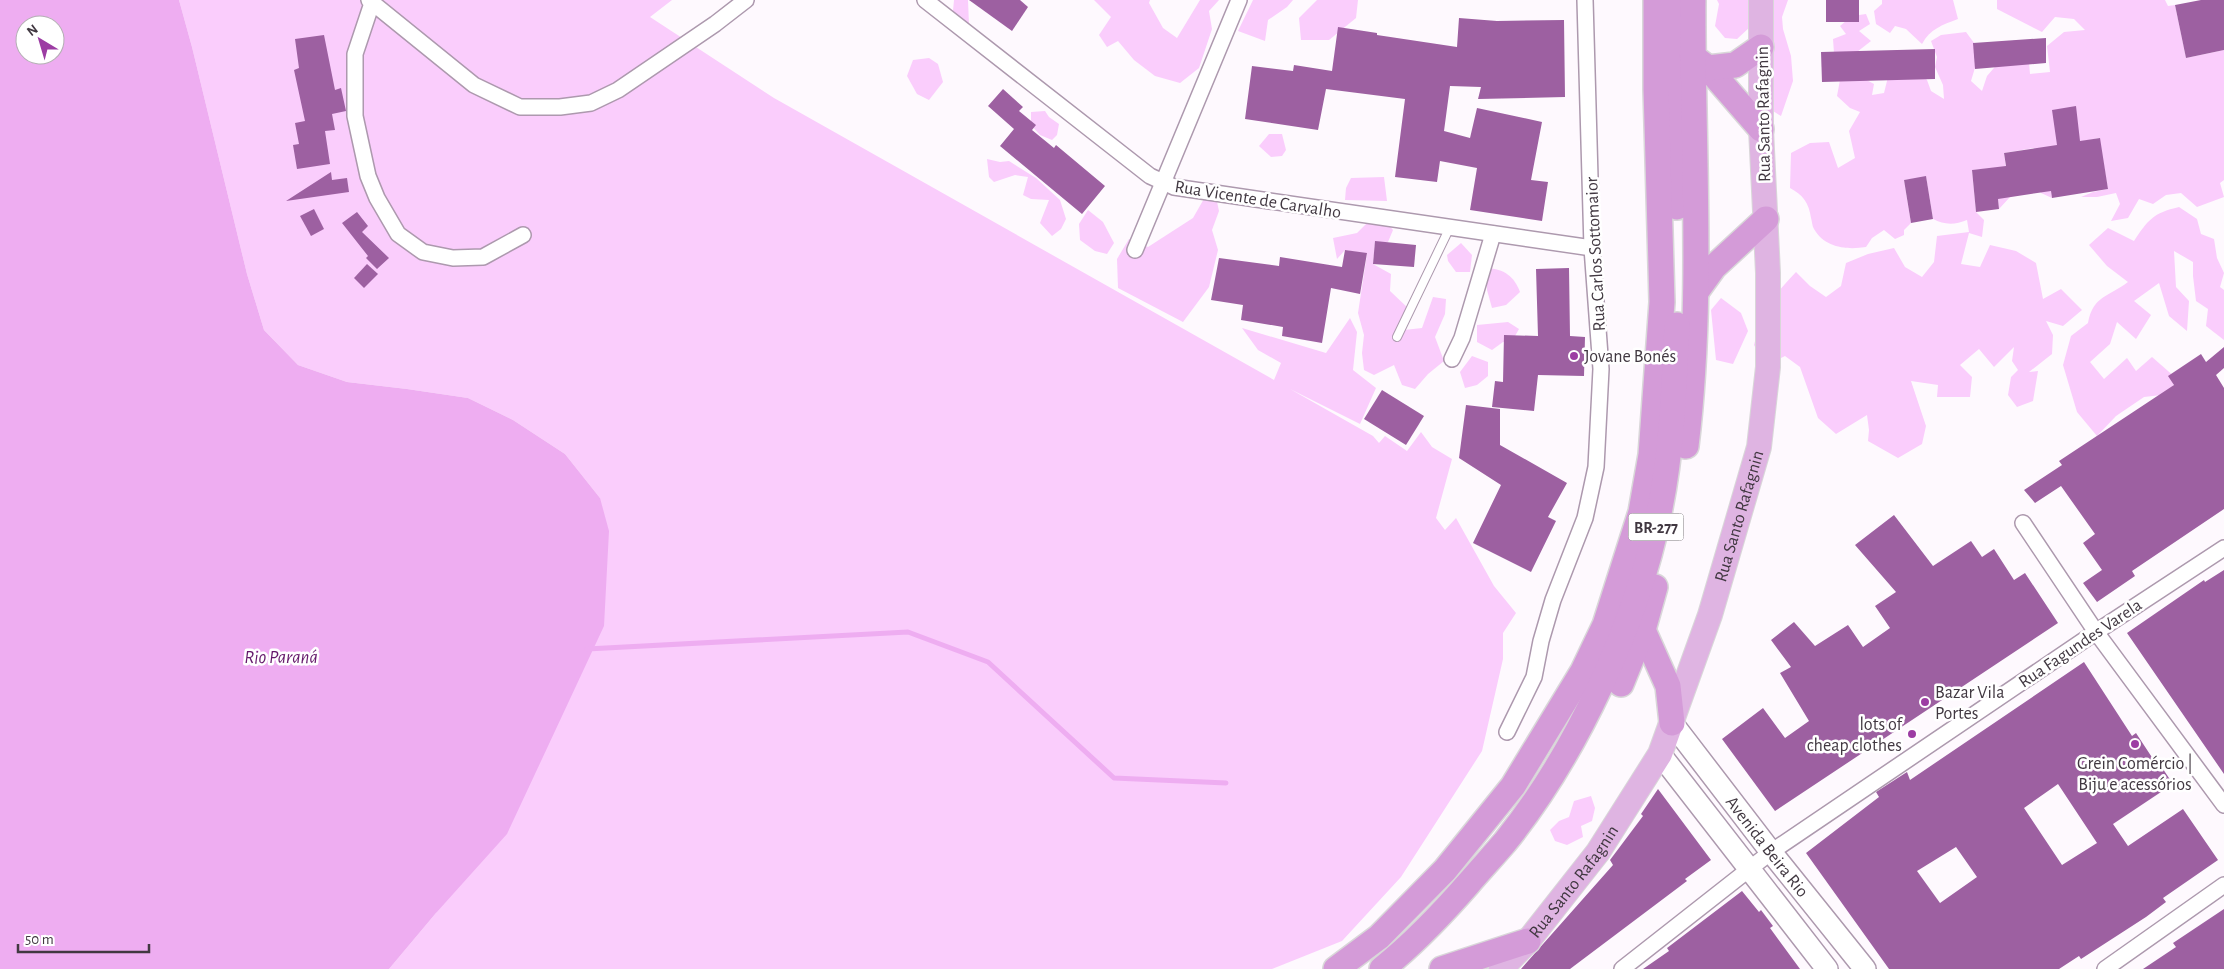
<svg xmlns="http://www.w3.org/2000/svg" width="2224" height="969" font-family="'Alegreya Sans',sans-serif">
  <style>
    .green { fill: #facdfc }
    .water { fill: #eeadf1; fill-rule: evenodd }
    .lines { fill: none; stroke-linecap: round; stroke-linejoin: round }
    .stream { stroke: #eeadf1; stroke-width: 5 }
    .building { fill: #9d60a1; fill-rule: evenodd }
    .service-casing { stroke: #ad99ae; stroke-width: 10 }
    .minor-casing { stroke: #ad99ae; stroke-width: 18 }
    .secondary-casing { stroke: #ad99ae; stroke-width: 24 }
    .primary-casing { stroke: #d9d7d9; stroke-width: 26 }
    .trunk-casing { stroke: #d9d7d9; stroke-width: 28 }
    .service { stroke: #fff; stroke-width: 8 }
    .minor { stroke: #fff; stroke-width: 15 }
    .secondary { stroke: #fff; stroke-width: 21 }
    .primary { stroke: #dfb4e2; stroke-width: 24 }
    .trunk { stroke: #d49bd8; stroke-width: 25 }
    .poi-dot { fill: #9c3ca3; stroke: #fff; stroke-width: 2 }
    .labels { text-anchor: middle; stroke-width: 5; stroke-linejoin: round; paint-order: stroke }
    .shield { fill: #fff; stroke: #7a747a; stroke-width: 1 }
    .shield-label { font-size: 16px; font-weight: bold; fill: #413841 }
    .street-label { font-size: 18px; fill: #413841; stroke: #fff }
    .poi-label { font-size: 18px; fill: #413841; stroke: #fff; text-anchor: start }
    .water-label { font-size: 19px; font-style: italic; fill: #65196b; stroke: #fff }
  </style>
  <rect width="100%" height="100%" fill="#fef9fe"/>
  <!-- green -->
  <g class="green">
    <path d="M 179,0 L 672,0 L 650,17 L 774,98 L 1274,380 L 1281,363 L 1258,350 L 1242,328 L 1326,353 L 1350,318 L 1357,332 L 1353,370 L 1376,388 L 1360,424 L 1290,389 L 1373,436 L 1379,443 L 1385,436 L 1407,451 L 1421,432 L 1432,447 L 1452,459 L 1436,518 L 1445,530 L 1456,518 L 1494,586 L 1516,613 L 1503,633 L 1503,659 L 1482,751 L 1401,877 L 1342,941 L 1272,969 L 389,969 L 436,913 L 600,498 L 565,454 L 513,420 L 468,398 L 407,389 L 347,382 L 298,365 L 264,330 L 247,274 L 192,47 Z"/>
    <path d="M 954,0 L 968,0 L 969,25 L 953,11 Z"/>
    <path d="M 1150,0 L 1149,3 L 1163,28 L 1177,38 L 1200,0 L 1219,0 L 1209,11 L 1212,29 L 1199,68 L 1180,83 L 1155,76 L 1134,60 L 1118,41 L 1107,47 L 1099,35 L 1111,17 L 1094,0 Z"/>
    <path d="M 1253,0 L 1293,0 L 1287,7 L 1268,20 L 1265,41 L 1238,31 Z"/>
    <path d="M 1317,0 L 1358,0 L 1356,18 L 1329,40 L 1301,40 L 1299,18 Z"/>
    <path d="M 1717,0 L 1748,0 L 1751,26 L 1737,39 L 1725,38 L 1715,26 L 1719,4 Z"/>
    <path d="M 1766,0 L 1788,0 L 1782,17 L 1783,29 L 1791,56 L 1793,81 L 1781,116 L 1773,111 L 1766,95 Z"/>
    <path d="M 1882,0 L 1953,0 L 1958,19 C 1942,25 1930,29 1922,44 L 1906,29 L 1895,26 L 1890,33 L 1876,24 L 1874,11 L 1882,4 Z"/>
    <path d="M 1997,0 L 2165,0 L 2168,6 L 2175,5 L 2186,58 L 2224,50 L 2224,180 L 2220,183 L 2224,197 L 2197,207 L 2181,193 L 2166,195 L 2153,204 L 2139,199 L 2128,218 L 2111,221 L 2120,204 L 2116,193 L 2097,197 L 2081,197 L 2093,192 L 2108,189 L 2099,138 L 2084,141 L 2047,160 L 2052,198 L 2041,193 L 2034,148 L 2004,153 L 2010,197 L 1999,209 L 1995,168 L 1972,170 L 1976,212 L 1984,220 L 1982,237 L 1969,233 L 1961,264 L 1980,267 L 1990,245 L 2016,251 L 2036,263 L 2043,299 L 2061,289 L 2082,310 L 2063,326 L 2046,321 L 2053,335 L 2052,354 L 2029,372 L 2038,371 L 2033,401 L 2017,407 L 2008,395 L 2011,377 L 2018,370 L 2012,361 L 2014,347 L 1994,367 L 1979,349 L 1960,365 L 1972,377 L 1970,397 L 1937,397 L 1938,385 L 1911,381 L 1926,426 L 1922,444 L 1898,458 L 1868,441 L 1869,430 L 1867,415 L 1836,434 L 1818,418 L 1800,367 L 1785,356 L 1765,366 L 1754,345 C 1765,307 1769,301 1796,272 L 1810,286 L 1826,297 L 1841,286 L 1846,263 L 1868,254 L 1894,248 L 1905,267 L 1922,277 L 1934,262 L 1937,236 L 1969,232 L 1967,220 C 1955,225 1944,225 1933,219 L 1926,177 L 1904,180 L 1911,223 L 1904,230 L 1904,235 L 1895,239 L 1884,230 L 1872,238 L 1866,247 C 1847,250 1825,248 1814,229 C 1812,226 1812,221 1811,218 C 1809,203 1803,195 1790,188 L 1791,153 L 1810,143 L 1829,142 L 1838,168 L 1855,158 L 1849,131 L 1860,112 L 1850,108 L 1837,96 L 1840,80 L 1859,76 L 1874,84 L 1872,95 L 1884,93 L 1890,69 L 1909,59 L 1927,80 L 1931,91 L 1944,99 L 1943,85 L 1935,67 L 1937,57 L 1931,41 L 1941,35 L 1966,32 L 1980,51 L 1971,81 L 1982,91 L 1987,76 L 2000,61 L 2002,51 L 2014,40 L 2028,52 L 2030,74 L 2050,72 L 2047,46 L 2064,32 L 2085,30 L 2074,19 L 2055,17 L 2042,32 L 1997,9 Z"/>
    <path d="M 1866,14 L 1870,24 L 1859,31 L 1871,41 L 1848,59 L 1834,53 L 1833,39 L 1846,34 L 1840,26 L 1852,16 Z"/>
    <path d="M 929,58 L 938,64 L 943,82 L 929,100 L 917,94 L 907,76 L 913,60 Z"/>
    <path d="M 1045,111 L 1049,117 L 1059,124 L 1057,135 L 1052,140 L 1040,135 L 1031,125 L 1031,112 Z"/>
    <path d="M 1269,134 L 1282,134 L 1286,150 L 1282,156 L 1271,157 L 1259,146 Z"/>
    <path d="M 987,159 L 1000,162 L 1009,161 L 1036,178 L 1060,200 L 1066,219 L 1061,229 L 1052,236 L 1040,223 L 1049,200 L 1031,199 L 1023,195 L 1028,177 L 1015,175 L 994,182 L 989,177 Z"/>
    <path d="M 1384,177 L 1387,201 L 1345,200 L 1346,188 L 1351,178 Z"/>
    <path d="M 1205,197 L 1216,197 L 1219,211 L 1212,230 L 1218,250 L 1209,287 L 1183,322 L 1118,288 L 1117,259 L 1129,239 L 1148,247 L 1193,218 Z"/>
    <path d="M 2179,207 L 2197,219 L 2201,234 L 2214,239 L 2217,258 L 2224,273 L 2220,287 L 2224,290 L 2224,340 L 2206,326 L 2208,309 L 2196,301 L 2193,276 L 2193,262 L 2174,251 L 2176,287 L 2189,301 L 2187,331 L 2169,316 L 2159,283 L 2134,301 L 2151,315 L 2136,339 L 2117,322 L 2110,344 L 2090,362 L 2104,379 L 2127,358 L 2136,371 L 2152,357 L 2176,378 L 2170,394 L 2144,397 L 2116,416 L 2097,436 L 2077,412 L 2063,365 L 2071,336 L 2088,323 C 2093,296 2108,297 2128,282 L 2107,266 L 2089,245 L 2108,228 L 2134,241 C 2148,220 2153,213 2179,207 Z"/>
    <path d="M 1088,210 L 1103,222 L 1114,243 L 1107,254 L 1095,251 L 1080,240 L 1079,224 Z"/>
    <path d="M 1383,218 L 1393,230 L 1388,242 L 1375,242 L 1373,264 L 1391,274 L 1390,291 L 1409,309 L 1404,330 L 1422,328 L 1433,297 L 1446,299 L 1445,314 L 1435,337 L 1444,361 L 1428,374 L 1415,389 L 1402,385 L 1394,365 L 1374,375 L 1364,370 L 1362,353 L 1364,335 L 1358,313 L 1367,254 L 1345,250 L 1337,259 L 1333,238 L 1357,233 L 1367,223 Z"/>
    <path d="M 1461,243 L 1472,255 L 1470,272 L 1456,272 L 1448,261 L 1447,255 Z"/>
    <path d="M 1487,268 C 1504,269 1514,276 1520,292 L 1506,305 L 1492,308 L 1487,290 Z"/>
    <path d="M 1721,298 L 1741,313 L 1748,331 L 1733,364 L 1716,360 L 1711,310 Z"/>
    <path d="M 1508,322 L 1519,329 L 1511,343 L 1503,342 L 1492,350 L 1477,342 L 1477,325 Z"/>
    <path d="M 1472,356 L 1488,362 L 1488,376 L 1477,385 L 1465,388 L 1460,372 Z"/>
    <path d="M 1591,796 L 1595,808 L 1592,821 L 1581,826 L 1583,837 L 1567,845 L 1555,841 L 1550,830 L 1559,821 L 1569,817 L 1574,801 Z"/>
  </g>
  <!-- water -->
  <path class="water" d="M 0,0 L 179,0 L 192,47 L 247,274 L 264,330 L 298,365 L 347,382 L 407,389 L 468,398 L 513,420 L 565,454 L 600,498 L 609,531 L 604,626 L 507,834 L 436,913 L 389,969 L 0,969 ZM 25,25 L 55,25 L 55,55 L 25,55 Z"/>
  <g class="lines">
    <!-- stream -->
    <path class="stream" d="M 587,649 L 908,632 L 988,662 L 1114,778 L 1226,783"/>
  </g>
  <!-- building -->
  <g class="building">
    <path d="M 969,0 L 1020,0 L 1028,7 L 1012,31 Z"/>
    <rect x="1826" y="0" width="33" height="22"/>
    <path d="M 2201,0 L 2224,0 L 2224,50 L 2186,58 L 2175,5 Z"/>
    <path d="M 1459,18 L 1497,21 L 1564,20 L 1565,97 L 1478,99 L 1481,87 L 1450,86 L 1444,131 L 1470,138 L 1477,108 L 1542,122 L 1531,180 L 1548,182 L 1542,221 L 1470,210 L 1477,168 L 1440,161 L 1437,182 L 1395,177 L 1405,99 L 1326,89 L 1318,130 L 1245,119 L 1252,66 L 1293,71 L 1294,65 L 1332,71 L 1338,27 L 1377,33 L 1377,35 L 1457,47 Z"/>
    <path d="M 324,35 L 335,90 L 341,88 L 346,111 L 332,114 L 335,130 L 325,131 L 330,164 L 297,169 L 293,145 L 299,144 L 295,123 L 305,121 L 294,70 L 299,68 L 295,39 Z"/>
    <path d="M 2046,38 L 2046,63 L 1975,69 L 1973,43 Z"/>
    <path d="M 1935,49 L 1935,79 L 1822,82 L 1821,52 Z"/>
    <path d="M 1003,89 L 1023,107 L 1019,111 L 1036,125 L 1032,130 L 1054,148 L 1056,145 L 1105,186 L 1082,214 L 1000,146 L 1014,129 L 988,106 Z"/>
    <path d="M 2076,106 L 2080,141 L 2100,138 L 2108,189 L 2052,198 L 2051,191 L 1998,199 L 1999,209 L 1976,212 L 1972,170 L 2006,166 L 2004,153 L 2057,145 L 2052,110 Z"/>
    <path d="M 331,172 L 332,180 L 347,178 L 349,192 L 286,201 Z"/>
    <path d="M 1926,176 L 1933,219 L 1911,223 L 1904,180 Z"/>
    <path d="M 314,209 L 324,229 L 311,236 L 300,216 Z"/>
    <path d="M 357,212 L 368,226 L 362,232 L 389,258 L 377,269 L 366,258 L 368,256 L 342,223 Z"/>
    <path d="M 1375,241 L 1416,245 L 1414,267 L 1373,264 Z"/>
    <path d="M 1345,250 L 1367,253 L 1360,294 L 1331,288 L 1322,343 L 1282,336 L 1283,327 L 1241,320 L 1243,305 L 1211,300 L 1219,258 L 1279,266 L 1280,257 L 1342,267 Z"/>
    <path d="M 367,264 L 378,274 L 364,288 L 354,278 Z"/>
    <path d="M 1569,268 L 1570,336 L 1585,337 L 1584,376 L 1538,375 L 1534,411 L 1492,407 L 1495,381 L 1503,382 L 1504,335 L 1538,336 L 1536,269 Z"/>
    <path d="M 2224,347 L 2224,368 L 2216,375 L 2224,388 L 2224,509 L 2132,571 L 2135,576 L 2097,602 L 2083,583 L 2102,570 L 2083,543 L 2095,534 L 2061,486 L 2035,503 L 2024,490 L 2062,465 L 2059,461 L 2174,385 L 2168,376 L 2201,354 L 2206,362 Z"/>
    <path d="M 1382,390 L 1424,416 L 1406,445 L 1364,419 Z"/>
    <path d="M 1466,405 L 1500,409 L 1500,445 L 1567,483 L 1548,517 L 1556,521 L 1531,572 L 1473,543 L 1501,485 L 1459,458 Z"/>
    <path d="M 1894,515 L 1933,566 L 1971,541 L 1982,557 L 1994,549 L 2014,580 L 2025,573 L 2058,623 L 1775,811 L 1722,739 L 1763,708 L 1785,738 L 1809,721 L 1780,673 L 1791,667 L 1771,640 L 1794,622 L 1815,646 L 1848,625 L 1863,647 L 1890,628 L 1875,606 L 1896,592 L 1855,545 Z"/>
    <path d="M 2224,570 L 2224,774 L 2127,633 L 2204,580 L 2205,582 Z"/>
    <path d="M 2084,662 L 2132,736 L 2136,733 L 2155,762 L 2157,760 L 2173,784 L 2113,824 L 2128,846 L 2183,809 L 2218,860 L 2163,898 L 2166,902 L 2146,917 L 2081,959 L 2079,956 L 2059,969 L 1889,969 L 1806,853 L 1879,797 L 1876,792 L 1907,772 L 1910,780 ZM 2058,784 L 2097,843 L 2062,865 L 2024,808 ZM 1956,847 L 1977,877 L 1940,903 L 1917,871 Z"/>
    <path d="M 1658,789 L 1711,860 L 1685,879 L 1687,881 L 1570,969 L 1521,969 L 1613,865 L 1610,860 L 1643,816 L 1641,814 Z"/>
    <path d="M 1742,891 L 1759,912 L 1761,910 L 1773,926 L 1770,928 L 1800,969 L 1643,969 L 1669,951 L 1667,948 Z"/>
    <path d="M 2224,909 L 2224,969 L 2143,969 L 2176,947 L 2173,943 Z"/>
  </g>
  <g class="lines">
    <defs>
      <path id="service" d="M 1397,337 L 1450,227"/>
      <g id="minor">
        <path d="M 369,0 L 474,85 L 520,107 L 560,107 L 591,103 L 618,90 L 715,24 L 746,0"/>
        <path d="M 925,0 L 1150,176 L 1174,187 L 1592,248"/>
        <path d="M 372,3 L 355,54 L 355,116 L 368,176 L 377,198 L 398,234 L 423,252 L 453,258 L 483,257 L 523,235"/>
        <path d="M 1135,250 L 1239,0"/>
        <path d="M 1452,359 L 1462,338 L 1493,234"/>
        <path d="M 2023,523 L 2096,632 L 2224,805"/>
        <path d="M 1507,732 L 1534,677 L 1541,641 L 1553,600 L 1585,518 L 1596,467 L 1601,369 L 1592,248 L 1585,0"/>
        <path d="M 1622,969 L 1771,852 L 2096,632 L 2224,548"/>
        <path d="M 2105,969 L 2224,885"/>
      </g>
      <g id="secondary">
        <path id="s1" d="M 1672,723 L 1771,852 L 1865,969"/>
        <path d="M 1660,754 L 1827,969"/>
      </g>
      <g id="primary">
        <path id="s2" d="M 1501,969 L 1528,941 L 1598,852 L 1660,754 L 1710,615 L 1759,447 L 1768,367 L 1768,273 L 1761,129 L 1761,0"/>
      </g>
      <g id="trunk">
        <path d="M 1672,0 L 1677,207"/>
        <path d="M 1692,56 L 1708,68 L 1761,129"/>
        <path d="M 1708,68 L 1735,65 L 1761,47"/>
        <path d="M 1696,292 L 1714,267 L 1766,219"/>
        <path d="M 1686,446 C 1704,298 1692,148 1693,0"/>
        <path d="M 1643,630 L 1668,686 L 1672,723"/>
        <path d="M 1621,684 L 1643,630 L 1655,587"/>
        <path d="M 1336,969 L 1379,937 L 1445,870 L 1513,786 L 1583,671 L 1605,625 L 1641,512 L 1651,455 L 1662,302 L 1656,89 L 1656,0"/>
        <path d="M 1382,969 C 1413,944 1441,915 1468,884 C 1480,870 1493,856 1505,842 C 1576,754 1637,623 1659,513 C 1672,451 1674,388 1677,325"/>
        <path d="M 1442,969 L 1528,941"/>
      </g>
    </defs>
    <!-- service casing -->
    <use href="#service" class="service-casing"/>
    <!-- minor casing -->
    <use href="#minor" class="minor-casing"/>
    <!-- secondary casing -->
    <use href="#secondary" class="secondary-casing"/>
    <!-- primary casing -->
    <use href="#primary" class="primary-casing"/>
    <!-- trunk casing -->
    <use href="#trunk" class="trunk-casing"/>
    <!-- service -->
    <use href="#service" class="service"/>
    <!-- minor -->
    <use href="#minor" class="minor"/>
    <!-- secondary -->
    <use href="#secondary" class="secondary"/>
    <!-- primary -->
    <use href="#primary" class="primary"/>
    <!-- trunk -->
    <use href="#trunk" class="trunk"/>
  </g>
  <!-- markers -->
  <g class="poi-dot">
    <circle cx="1574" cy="356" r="5"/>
    <circle cx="1925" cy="702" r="5"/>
    <circle cx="1912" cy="734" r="5"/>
    <circle cx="2135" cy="744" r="5"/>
  </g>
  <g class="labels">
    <!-- shield labels -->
    <rect class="shield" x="1628.5" y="513.5" width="55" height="27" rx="4"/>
    <g class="shield-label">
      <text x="1656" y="533">BR-277</text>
    </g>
    <!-- street labels -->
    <g class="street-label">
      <text transform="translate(1763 114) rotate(-91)" y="6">Rua Santo Rafagnin</text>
      <text transform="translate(1258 199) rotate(9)" y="6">Rua Vicente de Carvalho</text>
      <text transform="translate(1595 254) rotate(-93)" y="6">Rua Carlos Sottomaior</text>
      <text dy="6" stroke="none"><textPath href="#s2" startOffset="519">Rua Santo Rafagnin</textPath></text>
      <text transform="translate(2080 643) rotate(-34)" y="6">Rua Fagundes Varela</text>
      <text dy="6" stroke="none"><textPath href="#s1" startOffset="156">Avenida Beira Rio</textPath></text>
      <text dy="6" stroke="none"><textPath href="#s2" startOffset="114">Rua Santo Rafagnin</textPath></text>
    </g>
    <!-- poi labels -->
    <g class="poi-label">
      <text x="1584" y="362">Jovane Bonés</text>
      <text x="1935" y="698">Bazar Vila<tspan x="1935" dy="21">Portes</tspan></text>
      <text x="1902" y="730" text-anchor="end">lots of<tspan x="1902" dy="21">cheap clothes</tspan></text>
      <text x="2135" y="769" text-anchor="middle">Grein Comércio |<tspan x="2135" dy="21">Biju e acessórios</tspan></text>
    </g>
    <!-- water labels -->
    <g class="water-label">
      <text x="281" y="663">Rio Paraná</text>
    </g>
  </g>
  <!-- north arrow -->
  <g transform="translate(40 40) rotate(322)"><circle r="24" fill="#ffffff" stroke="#b3afb3"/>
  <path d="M0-4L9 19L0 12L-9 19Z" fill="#9c3ca3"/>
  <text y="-8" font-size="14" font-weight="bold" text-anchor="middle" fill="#413841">N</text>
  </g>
  <!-- scale -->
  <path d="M18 944v8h131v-8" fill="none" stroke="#413841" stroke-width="2.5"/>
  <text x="25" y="944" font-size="15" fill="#413841" stroke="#ffffff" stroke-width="4" paint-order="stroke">50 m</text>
</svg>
